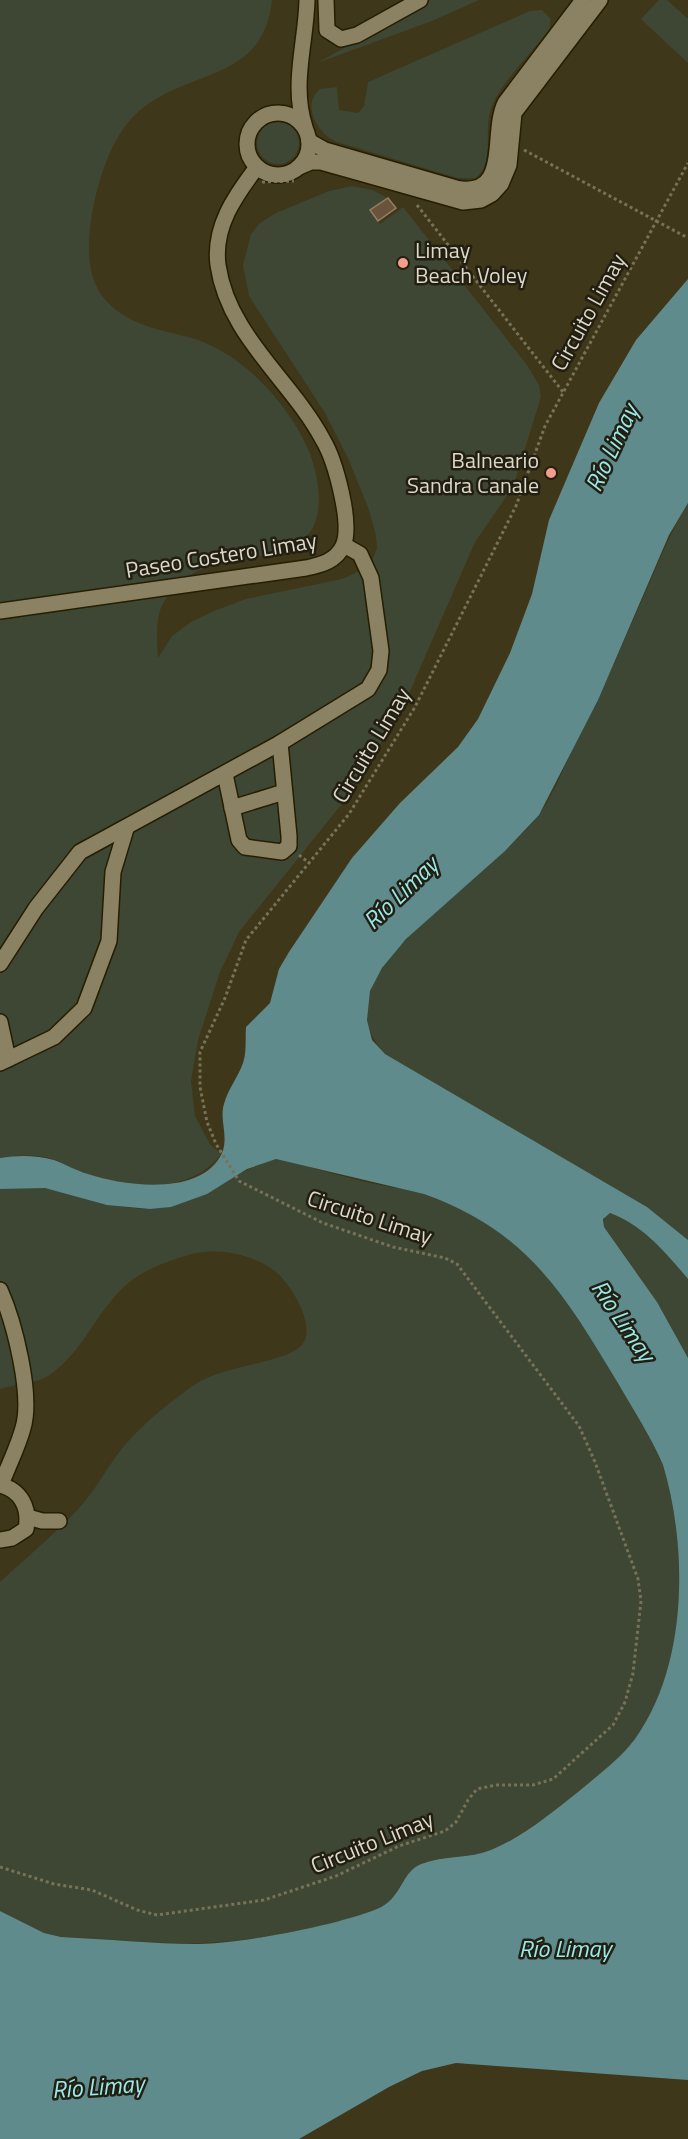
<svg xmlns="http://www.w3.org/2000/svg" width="688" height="2139" font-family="'Titillium Web',sans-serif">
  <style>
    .green { fill: #3e4733 }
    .water { fill: #5f8b8c }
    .building { fill: #69543b; stroke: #967e64; stroke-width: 1.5 }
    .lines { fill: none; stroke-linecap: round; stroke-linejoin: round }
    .minor-casing { stroke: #251e01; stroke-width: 18 }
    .path { stroke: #777258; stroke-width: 3; stroke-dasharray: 3 3; stroke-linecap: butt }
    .minor { stroke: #8a8262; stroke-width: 15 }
    .poi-dot { fill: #f49d8c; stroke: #221e11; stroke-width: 2 }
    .labels { text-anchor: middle; stroke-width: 5; stroke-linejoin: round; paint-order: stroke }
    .poi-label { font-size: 22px; fill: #ddd9c8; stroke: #221e11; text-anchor: start }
    .street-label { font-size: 22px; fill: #ddd9c8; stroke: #221e11 }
    .water-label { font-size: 24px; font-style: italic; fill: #98e9ea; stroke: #221e11 }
  </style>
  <rect width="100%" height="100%" fill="#3e3719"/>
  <!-- green -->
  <g class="green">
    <path d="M 0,0 L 272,0 C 263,85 186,67 136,114 C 111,137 98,181 92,214 C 82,275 94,310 156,329 C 174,334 195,337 212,346 C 257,367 306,425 316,474 C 338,586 225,536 176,586 C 169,594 161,604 159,614 C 156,629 157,643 158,658 L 172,636 L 191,622 L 214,611 L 246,599 L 342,579 L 360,571 L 372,561 L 377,548 L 376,536 L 369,510 L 348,458 L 325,413 L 249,296 L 243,265 L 251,234 L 260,223 L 276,213 L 329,191 L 352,186 L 372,190 L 388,198 L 371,210 L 380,224 L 403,207 L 527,365 L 539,385 L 541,397 L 513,487 L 475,542 L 404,705 L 349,795 L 239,932 L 220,972 L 198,1040 L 191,1081 L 195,1116 L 210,1144 L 221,1154 C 190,1196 125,1189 80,1172 C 72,1169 64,1163 55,1160 C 38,1154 17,1155 0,1158 Z"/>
    <path d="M 430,0 L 479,0 L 432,21 L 317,63 Z"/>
    <path d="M 659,0 L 667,0 L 688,19 L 688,63 L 641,19 Z"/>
    <path d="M 542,10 L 550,18 L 550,28 C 534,51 496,87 490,112 C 484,133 495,164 475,178 L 457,178 L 337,142 C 319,135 300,105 320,89 L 337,87 L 339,110 L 358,113 L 364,106 L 368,82 L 530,11 Z"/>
    <circle cx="278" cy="143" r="21"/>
    <path d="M 688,503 L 688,1240 L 647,1207 L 385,1054 C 327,992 424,923 467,885 C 490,865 512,845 533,822 C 550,803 561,774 572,750 C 597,702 619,652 641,602 C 656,568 669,535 688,503 Z"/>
    <path d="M 276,1159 C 306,1165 333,1174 361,1181 C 382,1186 404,1188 425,1194 C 472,1208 513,1238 546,1273 C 577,1306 598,1350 621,1389 C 636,1414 652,1439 663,1466 C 688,1550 688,1663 637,1737 C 620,1759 599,1775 578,1792 C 552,1812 524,1835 494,1849 C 471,1859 446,1855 423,1863 C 401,1871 402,1899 378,1909 C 335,1926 246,1943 200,1943 C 154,1944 107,1939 61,1937 L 44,1933 L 0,1911 L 0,1582 C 27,1557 55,1534 80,1507 C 99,1486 111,1459 131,1438 C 149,1419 173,1400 194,1385 C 223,1365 279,1364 300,1347 C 320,1329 289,1280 272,1269 C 247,1252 213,1247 185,1256 C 168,1261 149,1268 135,1278 C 98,1304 87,1350 48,1376 C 35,1384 15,1384 0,1389 L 0,1189 C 20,1187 40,1186 60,1190 C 90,1197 117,1209 149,1209 C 199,1208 231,1170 276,1159 Z"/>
    <path d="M 610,1213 C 643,1225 666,1253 688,1279 L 688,1358 L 657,1302 L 604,1227 L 604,1215 Z"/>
  </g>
  <!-- water -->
  <path class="water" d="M 688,279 L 688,503 L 669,535 L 598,700 L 539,815 L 505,851 L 406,939 L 382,968 L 370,991 L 367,1020 L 372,1040 L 385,1054 L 647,1207 L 688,1240 L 688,1279 C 666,1253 643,1225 610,1213 L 603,1219 L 604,1227 L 657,1302 L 688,1358 L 688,2080 L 456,2063 L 422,2071 L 389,2087 L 299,2139 L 0,2139 L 0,1911 L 44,1933 L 61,1937 C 107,1939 153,1944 198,1944 C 245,1943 334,1926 377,1909 C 402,1899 401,1872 421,1864 C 444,1855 469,1859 491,1850 C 523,1837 551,1813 578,1792 C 598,1775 619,1760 635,1739 C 688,1665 688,1549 663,1465 C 651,1437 634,1411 619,1385 C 565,1295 528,1231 424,1194 L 276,1159 L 247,1169 L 207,1194 L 171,1207 L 150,1209 L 107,1205 L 45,1188 L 0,1189 L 0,1158 C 17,1155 37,1155 54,1160 C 66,1164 76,1171 88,1174 C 124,1186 202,1197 222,1153 C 229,1136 219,1120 224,1104 C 228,1089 238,1077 243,1063 C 247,1051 245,1039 246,1027 L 270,1003 L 279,969 L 289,952 L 352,858 L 400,803 L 458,747 L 478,719 L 510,653 L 532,594 L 549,520 L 599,403 L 636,340 Z"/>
  <!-- building -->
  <path class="building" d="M 388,198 L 396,208 L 378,221 L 370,210 Z"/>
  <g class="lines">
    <defs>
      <g id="minor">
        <path d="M 326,0 L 327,30 L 341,39 L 357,35 L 420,0"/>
        <circle cx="278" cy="144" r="31"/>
        <path d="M 305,127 C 291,85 306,43 307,0"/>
        <path d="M 309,141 L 325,150 L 456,188 C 511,199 490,133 505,103 L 583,0"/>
        <path d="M 299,167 L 311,162 L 321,162 L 463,202 L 481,200 L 492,194 L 501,184 L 509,165 L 514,113 L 600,0"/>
        <path d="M 0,611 L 306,568 C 321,565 336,561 343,546 C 353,524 335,460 323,440 C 292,381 228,336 218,265 C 213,227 235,196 257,167"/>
        <path d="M 225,774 L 239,840 L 245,847 L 282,852 L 289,846 L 289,836 L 280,743"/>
        <path d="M 232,808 L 284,792"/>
        <path d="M 0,964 L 36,908 L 80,852 L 280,743 L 368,689 L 379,670 L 381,651 L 371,578 L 360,554 L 344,545"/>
        <path d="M 0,1022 L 8,1059"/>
        <path d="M 0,1063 L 54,1037 L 84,1008 L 109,941 L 113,872 L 126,829"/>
        <path d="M 0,1290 C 14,1321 33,1395 23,1428 C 18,1447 8,1466 1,1485"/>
        <path d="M 0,1485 C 21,1490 30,1508 26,1529 L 12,1538 L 0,1540"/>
        <path d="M 28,1517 L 42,1521 L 59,1521"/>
      </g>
    </defs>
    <!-- minor casing -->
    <use href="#minor" class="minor-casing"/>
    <!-- path -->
    <g class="path">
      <path d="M 524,150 L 688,238"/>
      <path d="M 262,182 L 294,181"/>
      <path d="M 417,205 L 563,392"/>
      <path d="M 299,855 L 309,863"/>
      <path d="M 0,1867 L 54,1884 L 92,1890 L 137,1910 L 157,1915 L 264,1900 L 336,1876 L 399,1846 L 445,1831 L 456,1822 L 468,1800 L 477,1789 L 496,1785 L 533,1785 L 553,1779 L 613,1725 L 625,1702 L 633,1673 L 641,1601 L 638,1579 L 595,1462 L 579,1426 L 457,1264 L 445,1258 L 393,1247 L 323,1223 L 239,1181 L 216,1144 L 207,1122 L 200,1087 L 200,1052 L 225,998 L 246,940 L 349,814 L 415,707 L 516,506 L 545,426 L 688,163"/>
    </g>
    <!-- minor -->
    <use href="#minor" class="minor"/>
  </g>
  <!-- markers -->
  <g class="poi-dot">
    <circle cx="403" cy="263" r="6"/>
    <circle cx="551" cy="473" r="6"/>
  </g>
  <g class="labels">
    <!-- poi labels -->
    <g class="poi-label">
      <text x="415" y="258">Limay<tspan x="415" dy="25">Beach Voley</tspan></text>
      <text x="539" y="468" text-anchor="end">Balneario<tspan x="539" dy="25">Sandra Canale</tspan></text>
    </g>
    <!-- street labels -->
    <g class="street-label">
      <text transform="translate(588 312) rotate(-61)" y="8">Circuito Limay</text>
      <text transform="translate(221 555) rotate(-9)" y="8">Paseo Costero Limay</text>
      <text transform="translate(371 745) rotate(-59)" y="8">Circuito Limay</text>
      <text transform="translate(370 1217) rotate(18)" y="8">Circuito Limay</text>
      <text transform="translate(372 1842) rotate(-22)" y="8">Circuito Limay</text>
    </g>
    <!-- water labels -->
    <g class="water-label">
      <text transform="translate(612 448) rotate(-65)" y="8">Río Limay</text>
      <text transform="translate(401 893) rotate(-44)" y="8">Río Limay</text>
      <text transform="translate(623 1321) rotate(56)" y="8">Río Limay</text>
      <text x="565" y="1957">Río Limay</text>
      <text transform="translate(98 2087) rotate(-4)" y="8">Río Limay</text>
    </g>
  </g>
</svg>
